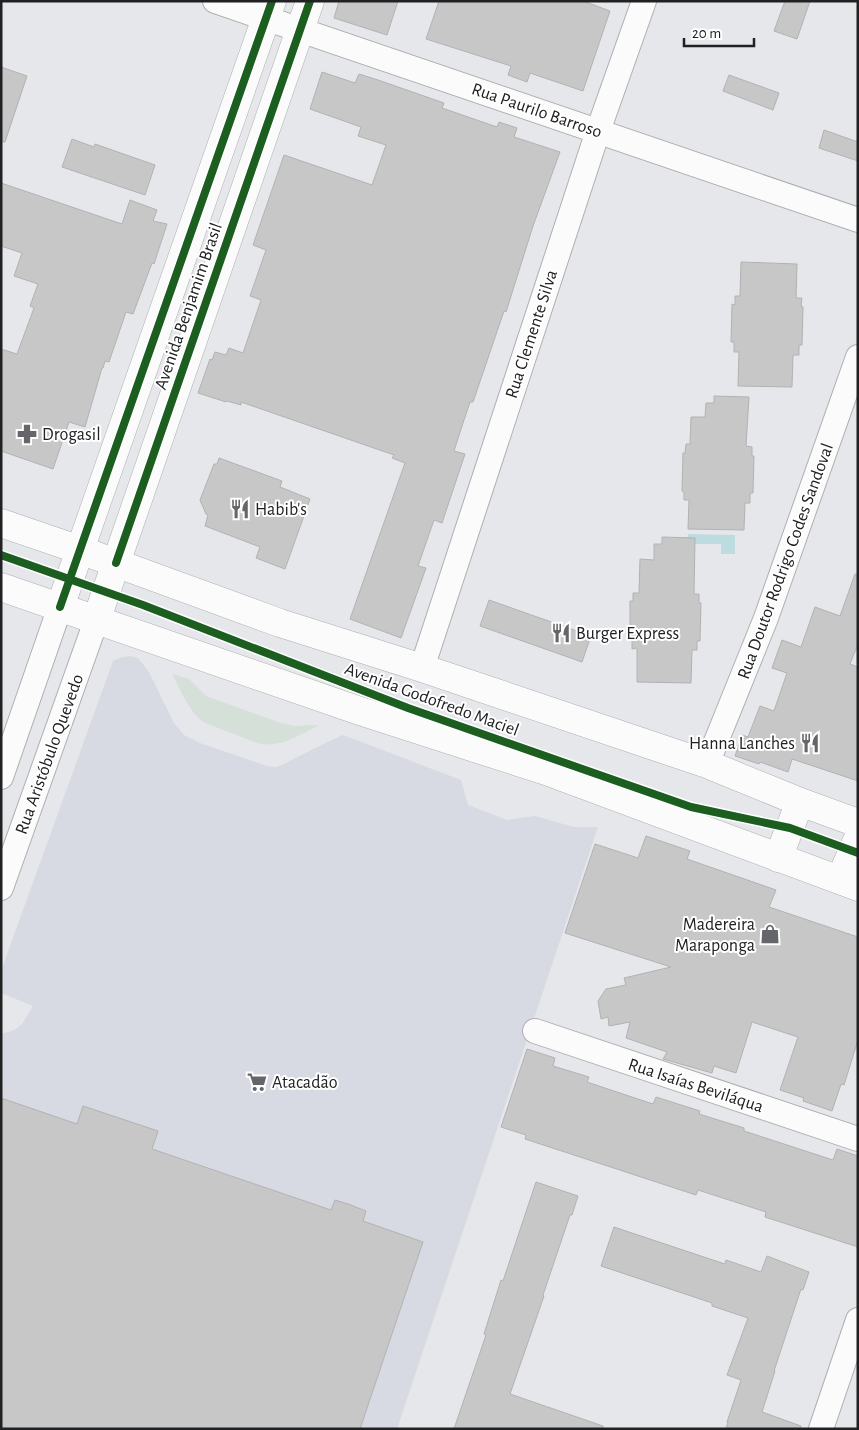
<svg xmlns="http://www.w3.org/2000/svg" width="859" height="1430" font-family="'Alegreya Sans',sans-serif">
  <style>
    .built { fill: #d7dae3 }
    .green { fill: #d4e0d8 }
    .water { fill: #bcdcdf }
    .building { fill: #c8c7c8; stroke: #b2b2b3 }
    .lines { fill: none; stroke-linecap: round; stroke-linejoin: round }
    .minor-casing { stroke: #afafb2; stroke-width: 26 }
    .major-casing { stroke: #afafb2; stroke-width: 29 }
    .minor { stroke: #fbfbfc; stroke-width: 24 }
    .major { stroke: #fbfbfc; stroke-width: 28 }
    .cycleway-casing { stroke: #fff; stroke-width: 11 }
    .cycleway { stroke: #1b5e20; stroke-width: 8 }
    .labels { text-anchor: middle; stroke-width: 4; stroke-linejoin: round; paint-order: stroke }
    .street-label { font-size: 18px; fill: #202123; stroke: #fff }
    .poi-label { font-size: 18px; fill: #202123; stroke: #fff; text-anchor: start }
  </style>
  <rect width="100%" height="100%" fill="#e6e7eb"/>
  <!-- built -->
  <path class="built" d="M 131,656 L 138,658 L 149,672 L 174,723 L 184,735 L 200,743 L 267,766 L 276,767 L 284,764 L 311,750 L 343,735 L 461,780 L 468,805 L 507,820 L 535,816 L 574,827 L 598,827 L 397,1429 L 1,1429 L 1,1034 L 14,1030 L 22,1024 L 33,1006 L 1,993 L 1,971 L 113,661 L 122,657 Z"/>
  <!-- green -->
  <path class="green" d="M 172,674 L 189,679 L 206,696 L 281,723 L 294,726 L 319,725 C 300,735 282,747 260,744 L 203,722 C 188,710 181,691 172,674 Z"/>
  <!-- water -->
  <path class="water" d="M 688,534 L 735,535 L 735,554 L 721,554 L 721,544 L 688,544 Z"/>
  <!-- building -->
  <g class="building">
    <path d="M 339,1 L 398,1 L 387,35 L 334,18 Z"/>
    <path d="M 439,1 L 583,1 L 610,11 L 583,91 L 530,73 L 527,82 L 508,75 L 511,66 L 426,39 Z"/>
    <path d="M 785,1 L 810,1 L 797,39 L 774,31 Z"/>
    <path d="M 1,67 L 27,76 L 5,142 L 1,142 Z"/>
    <path d="M 322,72 L 355,83 L 359,74 L 378,80 L 444,103 L 442,108 L 497,127 L 499,122 L 517,128 L 514,137 L 560,152 L 533,226 L 506,312 L 504,311 L 473,402 L 470,402 L 462,426 L 454,451 L 465,454 L 442,523 L 434,520 L 418,566 L 426,568 L 401,638 L 350,619 L 405,463 L 392,458 L 394,455 L 241,402 L 241,405 L 227,401 L 226,402 L 198,393 L 210,359 L 212,360 L 215,352 L 226,355 L 229,348 L 243,353 L 261,300 L 250,296 L 266,250 L 253,245 L 284,155 L 372,185 L 386,145 L 358,136 L 361,127 L 310,109 Z"/>
    <path d="M 729,75 L 779,93 L 773,110 L 723,91 Z"/>
    <path d="M 824,130 L 858,142 L 858,161 L 819,148 Z"/>
    <path d="M 72,139 L 94,147 L 95,144 L 155,165 L 145,195 L 62,167 Z"/>
    <path d="M 1,183 L 122,224 L 130,200 L 157,210 L 153,221 L 167,224 L 154,264 L 152,263 L 133,314 L 126,312 L 109,362 L 105,361 L 103,368 L 102,368 L 85,427 L 69,422 L 53,469 L 1,451 L 1,349 L 17,354 L 34,308 L 30,306 L 38,284 L 14,276 L 22,253 L 1,246 Z"/>
    <path d="M 741,262 L 797,264 L 796,298 L 802,298 L 801,306 L 803,307 L 802,345 L 799,345 L 799,355 L 793,355 L 792,387 L 738,386 L 739,352 L 734,352 L 734,342 L 731,342 L 732,304 L 735,305 L 735,296 L 740,296 Z"/>
    <path d="M 714,396 L 749,397 L 746,446 L 752,447 L 752,456 L 754,456 L 753,493 L 750,493 L 750,503 L 745,503 L 744,530 L 688,529 L 689,500 L 684,500 L 684,492 L 682,491 L 683,453 L 685,453 L 686,444 L 690,444 L 691,417 L 705,417 L 706,403 L 714,403 Z"/>
    <path d="M 219,458 L 282,481 L 280,487 L 310,499 L 285,569 L 256,558 L 260,547 L 205,526 L 208,515 L 206,514 L 200,500 L 214,464 L 217,464 Z"/>
    <path d="M 662,537 L 695,538 L 694,594 L 699,594 L 699,603 L 701,603 L 700,641 L 697,641 L 697,650 L 692,650 L 691,683 L 637,682 L 637,648 L 632,649 L 632,638 L 630,638 L 630,601 L 633,601 L 633,593 L 639,593 L 640,559 L 654,560 L 654,544 L 662,544 Z"/>
    <path d="M 855,574 L 858,574 L 858,644 L 850,664 L 858,667 L 858,781 L 792,759 L 788,772 L 760,762 L 759,764 L 735,756 L 742,735 L 748,737 L 760,706 L 774,711 L 787,673 L 772,668 L 782,640 L 801,647 L 815,607 L 840,616 Z"/>
    <path d="M 489,600 L 591,636 L 582,662 L 480,626 Z"/>
    <path d="M 646,836 L 690,851 L 687,859 L 776,890 L 769,907 L 858,937 L 858,1040 L 844,1085 L 841,1084 L 832,1111 L 803,1101 L 804,1098 L 780,1090 L 798,1037 L 752,1022 L 736,1073 L 714,1066 L 712,1073 L 663,1059 L 667,1052 L 626,1038 L 630,1022 L 609,1026 L 608,1017 L 601,1019 L 598,1001 L 606,989 L 626,985 L 624,978 L 671,967 L 565,933 L 595,844 L 638,858 Z"/>
    <path d="M 527,1049 L 555,1058 L 553,1066 L 589,1077 L 587,1082 L 653,1104 L 656,1097 L 700,1111 L 699,1114 L 744,1128 L 744,1131 L 833,1160 L 837,1149 L 858,1156 L 858,1247 L 765,1217 L 766,1212 L 698,1190 L 696,1195 L 525,1139 L 526,1135 L 501,1127 Z"/>
    <path d="M 1,1098 L 77,1124 L 83,1106 L 158,1131 L 152,1149 L 331,1210 L 335,1200 L 348,1204 L 366,1211 L 363,1221 L 423,1242 L 360,1429 L 1,1429 Z"/>
    <path d="M 536,1182 L 578,1196 L 572,1215 L 570,1215 L 543,1295 L 544,1296 L 510,1394 L 603,1426 L 603,1429 L 454,1429 L 486,1335 L 484,1334 L 501,1280 L 503,1281 Z"/>
    <path d="M 614,1227 L 725,1264 L 726,1260 L 761,1272 L 767,1256 L 809,1272 L 803,1290 L 801,1289 L 774,1371 L 775,1371 L 762,1412 L 801,1426 L 800,1429 L 726,1429 L 728,1422 L 727,1422 L 741,1380 L 727,1375 L 748,1318 L 712,1306 L 712,1303 L 601,1266 Z"/>
  </g>
  <g class="lines">
    <defs>
      <g id="minor">
        <path d="M 215,1 L 858,220"/>
        <path d="M 422,668 L 598,131 L 644,1"/>
        <path d="M 707,764 L 766,618 L 858,357"/>
        <path d="M 1,777 L 60,607"/>
        <path d="M 1,888 L 96,621"/>
        <path d="M 535,1031 L 858,1139"/>
        <path d="M 821,1429 L 858,1320"/>
      </g>
      <g id="major">
        <path d="M 1,523 L 80,550 L 280,623 L 422,668 L 707,764 L 800,802 L 858,823"/>
        <path d="M 1,587 L 360,711 L 546,771 L 858,887"/>
        <path d="M 60,607 L 272,1"/>
        <path d="M 96,621 L 310,1"/>
        <path d="M 778,858 L 800,802"/>
        <path d="M 840,880 L 858,838"/>
      </g>
    </defs>
    <!-- minor casing -->
    <use href="#minor" class="minor-casing"/>
    <!-- major casing -->
    <use href="#major" class="major-casing"/>
    <!-- minor -->
    <use href="#minor" class="minor"/>
    <!-- major -->
    <use href="#major" class="major"/>
    <defs>
      <g id="cycleway">
        <path d="M 1,555 L 143,605 L 408,708 L 691,807 L 790,828 L 858,853"/>
        <path d="M 116,563 L 310,1"/>
        <path d="M 60,607 L 272,1"/>
      </g>
    </defs>
    <!-- cycleway casing -->
    <use href="#cycleway" class="cycleway-casing"/>
    <!-- cycleway -->
    <use href="#cycleway" class="cycleway"/>
  </g>
  <!-- icons -->
  <defs>
    <symbol id="pharmacy-bare" viewBox="-9 -9 18 18"><path d="M-2-6h4v4h4v4h-4v4h-4v-4h-4v-4h4Z" fill="#656669" stroke="#fff" stroke-width="2.5" paint-order="stroke"/></symbol>
    <symbol id="restaurant-bare" viewBox="-9 -9 18 18"><path d="M-5-6h1v4h1v-4h1v4h1v-4h1v5L-1.5 .5V6h-2V.5L-5-1ZM5-6V6H3V1.5H1.5Q1.5-4 5-6Z" fill="#656669" stroke="#fff" stroke-width="2.5" paint-order="stroke"/></symbol>
    <symbol id="shop-bare" viewBox="-9 -9 18 18"><path d="M-5-2.5h2.3a2.7 3.5 0 0 1 5.4 0H5L5.5 6h-11ZM-1.5-2.5h3a1.5 2.3 0 0 0-3 0Z" fill="#656669" stroke="#fff" stroke-width="2.5" paint-order="stroke"/></symbol>
    <symbol id="supermarket-bare" viewBox="-9 -9 18 18"><path d="M-6-5.5h2.5l.6 2H6L4.5 2H-2.5L-4.4-4H-6ZM-1.5 3.2a1.3 1.3 0 1 0 .1 0ZM3 3.2a1.3 1.3 0 1 0 .1 0Z" fill="#656669" stroke="#fff" stroke-width="2.5" paint-order="stroke"/></symbol>
  </defs>
  <g fill-rule="evenodd">
    <use href="#pharmacy-bare" x="13" y="420" width="28" height="28"/>
    <use href="#restaurant-bare" x="226" y="495" width="28" height="28"/>
    <use href="#restaurant-bare" x="547" y="619" width="28" height="28"/>
    <use href="#restaurant-bare" x="796" y="729" width="28" height="28"/>
    <use href="#shop-bare" x="756" y="920" width="28" height="28"/>
    <use href="#supermarket-bare" x="243" y="1068" width="28" height="28"/>
  </g>
  <g class="labels">
    <!-- street labels -->
    <g class="street-label">
      <text transform="translate(537 110) rotate(19)" y="6">Rua Paurilo Barroso</text>
      <text transform="translate(188 306) rotate(-71)" y="6">Avenida Benjamim Brasil</text>
      <text transform="translate(531 334) rotate(-72)" y="6">Rua Clemente Silva</text>
      <text transform="translate(785 561) rotate(-70)" y="6">Rua Doutor Rodrigo Codes Sandoval</text>
      <text transform="translate(432 699) rotate(20)" y="6">Avenida Godofredo Maciel</text>
      <text transform="translate(49 754) rotate(-70)" y="6">Rua Aristóbulo Quevedo</text>
      <text transform="translate(696 1085) rotate(18)" y="6">Rua Isaías Beviláqua</text>
    </g>
    <!-- poi labels -->
    <g class="poi-label">
      <text x="42" y="440">Drogasil</text>
      <text x="255" y="515">Habib's</text>
      <text x="576" y="639">Burger Express</text>
      <text x="795" y="749" text-anchor="end">Hanna Lanches</text>
      <text x="755" y="930" text-anchor="end">Madereira<tspan x="755" dy="21">Maraponga</tspan></text>
      <text x="272" y="1088">Atacadão</text>
    </g>
  </g>
  <!-- border -->
  <rect width="859" height="1430" fill="none" stroke="#202123" stroke-width="5"/>
  <!-- scale -->
  <path d="M684 38v8h70v-8" fill="none" stroke="#202123" stroke-width="2.5"/>
  <text x="692" y="38" font-size="15" fill="#202123" stroke="#ffffff" stroke-width="4" paint-order="stroke">20 m</text>
</svg>
